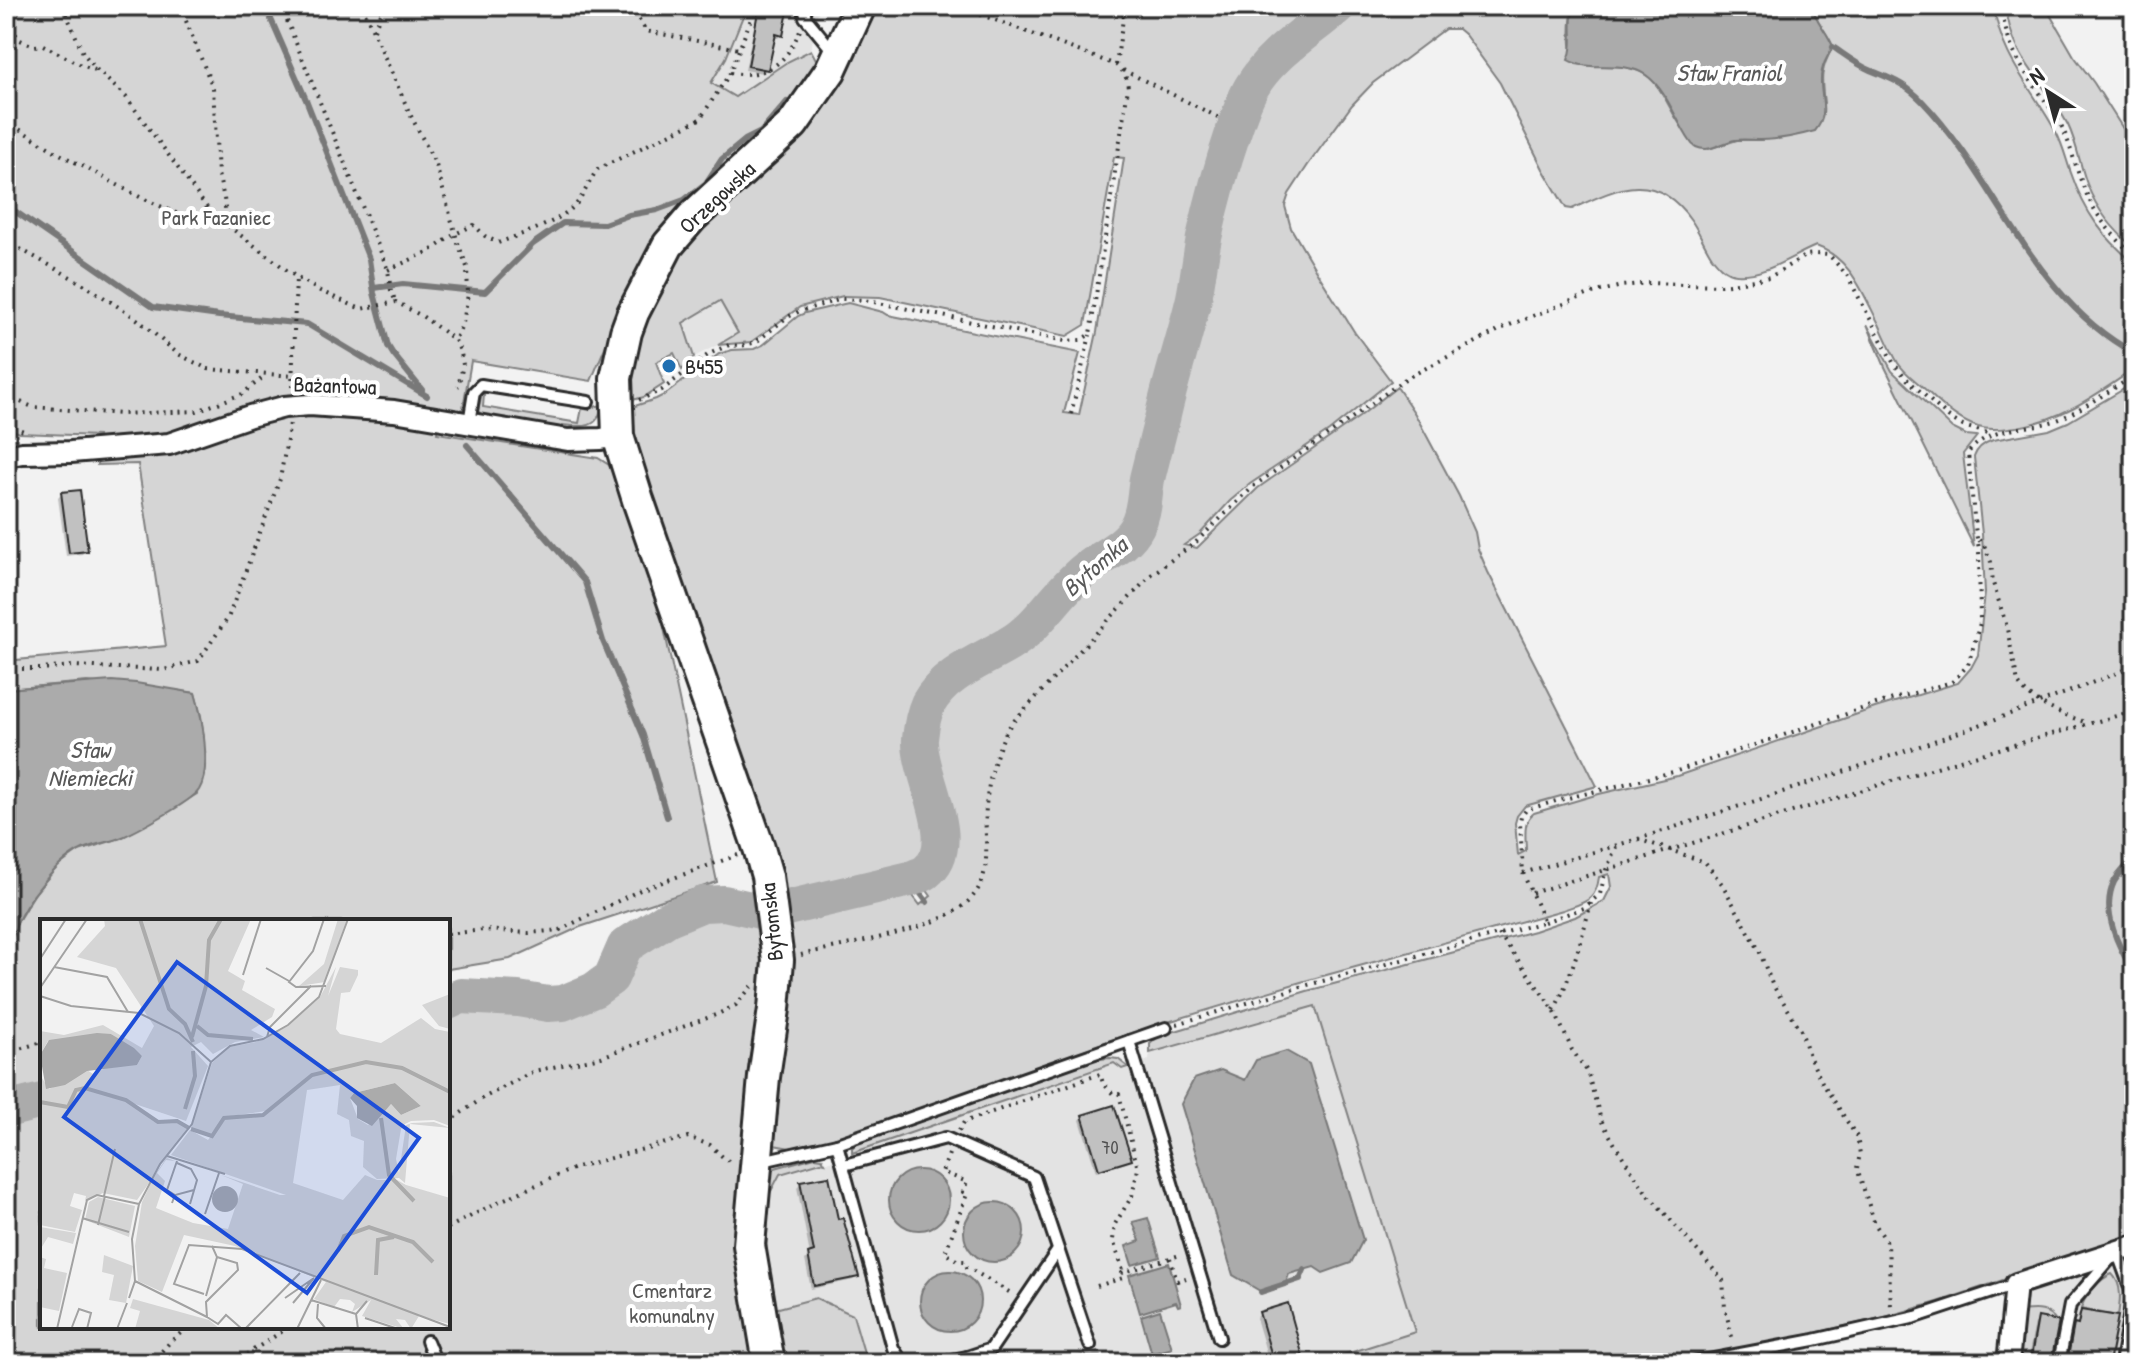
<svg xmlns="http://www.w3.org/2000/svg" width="2140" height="1369" font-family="'Patrick Hand',sans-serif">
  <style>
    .built { fill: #e3e3e3 }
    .green { fill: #d5d5d5; stroke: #808080; stroke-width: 2 }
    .water { fill: #ababab; stroke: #787878; stroke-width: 2 }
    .shadow { fill: #0003 }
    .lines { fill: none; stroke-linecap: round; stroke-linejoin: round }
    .stream { stroke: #787878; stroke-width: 6 }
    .river { stroke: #ababab; stroke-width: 36 }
    .building { fill: #c1c1c1; stroke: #2b2b2b; stroke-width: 2 }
    .lane-casing { stroke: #2b2b2b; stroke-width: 16 }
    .street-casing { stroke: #2b2b2b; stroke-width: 26 }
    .secondary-casing { stroke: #2b2b2b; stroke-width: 36 }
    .path { stroke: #2b2b2b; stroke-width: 4; stroke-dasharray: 2 6; stroke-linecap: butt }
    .lane { stroke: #fff; stroke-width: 10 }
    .street { stroke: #fff; stroke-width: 20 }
    .secondary { stroke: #fff; stroke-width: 30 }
    .poi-dot { fill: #1f6fb2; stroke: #fff; stroke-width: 3 }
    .labels { text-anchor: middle; stroke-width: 8; stroke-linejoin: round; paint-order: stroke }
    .number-label { font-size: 18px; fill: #505050 }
    .street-label { font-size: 22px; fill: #2b2b2b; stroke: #fff }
    .park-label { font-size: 22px; fill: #565656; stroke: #fff }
    .poi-label { font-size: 22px; fill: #2b2b2b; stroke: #fff; text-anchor: start }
    .water-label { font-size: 24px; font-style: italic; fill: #585858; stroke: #fff }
    .inset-river { fill: none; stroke: #ababab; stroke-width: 4 }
    .inset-road { fill: none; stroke: #a2a2a2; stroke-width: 2 }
    .view { fill: #1d4ed8; fill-opacity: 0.15; stroke: #1d4ed8; stroke-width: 4 }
    .inset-edge { fill: none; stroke: #2b2b2b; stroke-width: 4 }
  </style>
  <rect width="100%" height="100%" fill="#f2f2f2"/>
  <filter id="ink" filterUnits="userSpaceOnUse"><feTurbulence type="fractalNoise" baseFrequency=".0125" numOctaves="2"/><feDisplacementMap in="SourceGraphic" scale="16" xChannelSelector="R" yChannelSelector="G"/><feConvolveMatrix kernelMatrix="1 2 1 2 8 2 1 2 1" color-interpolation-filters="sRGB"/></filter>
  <g filter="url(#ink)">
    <!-- built -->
    <g class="built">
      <path d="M 747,6 L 819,6 L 811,50 L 787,62 L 735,97 L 710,83 L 726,58 Z"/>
      <path d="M 721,301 L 739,334 L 694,357 L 683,324 Z"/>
      <path d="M 1315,1006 L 1415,1332 L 1318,1363 L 867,1363 L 853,1315 L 816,1298 L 774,1309 L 766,1255 L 769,1196 L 780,1174 L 821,1162 L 825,1163 L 1114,1063 L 1122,1069 L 1149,1060 L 1150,1053 Z"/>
      <path d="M 2134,1251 L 2134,1363 L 2015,1363 L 2021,1288 Z"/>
    </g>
    <!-- green -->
    <g class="green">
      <path d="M 6,6 L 747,6 L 726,58 L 711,83 L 735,97 L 787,62 L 811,50 L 819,65 L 803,91 L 631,285 L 591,381 L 471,361 L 463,408 L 459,413 L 441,410 L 437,433 L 598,458 L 609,465 L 614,477 L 620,475 L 658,599 L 717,882 L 580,927 L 510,959 L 448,969 L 448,921 L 42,921 L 42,1089 L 6,1104 L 6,968 L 16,924 L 35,893 L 57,867 L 79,851 L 121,838 L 171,810 L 197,794 L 204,737 L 201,716 L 195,693 L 87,682 L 6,689 L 6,661 L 166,646 L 138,464 L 97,465 L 98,436 L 20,433 L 6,428 Z"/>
      <path d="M 864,6 L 1334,6 L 1320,18 L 1293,38 L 1271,59 L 1251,82 L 1238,111 L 1213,175 L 1190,295 L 1172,372 L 1151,441 L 1136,509 L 1124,532 L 1112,542 L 1088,556 L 1053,585 L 1019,625 L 980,645 L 952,663 L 932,683 L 915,711 L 912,722 L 915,758 L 919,784 L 930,827 L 930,847 L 926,857 L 921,863 L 906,872 L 861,879 L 821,893 L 781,902 L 623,410 L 656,399 L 666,394 L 719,354 L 732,350 L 754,349 L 763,345 L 798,316 L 805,313 L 848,303 L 883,312 L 888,315 L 1080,353 L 1064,413 L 1079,415 L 1097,332 L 1124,158 L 1114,157 L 1085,325 L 1067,336 L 880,297 L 843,296 L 800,307 L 751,342 L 718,345 L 738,333 L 720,301 L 683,323 L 694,357 L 682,370 L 674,353 L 656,362 L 664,384 L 644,397 L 621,403 L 655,275 L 763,159 Z"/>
      <path d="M 1343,6 L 1574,6 C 1569,22 1569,50 1576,64 C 1597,68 1619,63 1639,71 C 1665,82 1669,117 1688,134 C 1694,140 1702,144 1709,149 L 1737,140 L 1760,140 L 1824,103 C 1821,79 1820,69 1833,47 C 1828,32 1815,22 1812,6 L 1994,6 C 2000,57 2033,89 2056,132 C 2063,145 2066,159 2071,173 C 2085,213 2102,236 2134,263 L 2134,369 C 2095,396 2057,423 2009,428 C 1998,429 1989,430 1978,427 C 1959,421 1943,407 1929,393 C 1919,383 1905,374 1898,363 C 1891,351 1885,337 1879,324 C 1863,294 1851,258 1816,246 C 1791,256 1764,277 1736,274 C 1725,273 1718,265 1712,257 C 1704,245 1699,231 1691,220 C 1655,169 1619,187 1572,209 L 1566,208 L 1543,169 L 1500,83 L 1465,35 L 1458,29 L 1445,29 L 1373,83 L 1352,105 L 1308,165 L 1289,194 L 1285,206 L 1291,228 L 1315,269 L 1355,333 L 1391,381 L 1329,431 L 1250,484 L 1230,501 L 1200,534 L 1184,545 L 1197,548 L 1258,488 L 1359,417 L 1397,387 L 1415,414 L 1459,496 L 1475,532 L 1478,549 L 1488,572 L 1597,786 L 1525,806 L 1517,816 L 1515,823 L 1518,855 L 1526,851 C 1526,838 1522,821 1534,813 L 1599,794 L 1677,776 L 1875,708 L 1958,683 L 1971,668 L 1978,655 L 1985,593 L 1982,534 L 1974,457 C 1977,448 1984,443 1993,440 L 2049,430 L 2068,422 L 2134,383 L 2134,1240 L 2009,1278 L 1938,1302 L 1885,1317 L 1801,1336 L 1662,1363 L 1318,1363 L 1415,1332 L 1315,1006 L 1150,1053 L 1150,1044 L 1159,1036 L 1307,991 L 1534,931 L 1575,917 L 1604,901 L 1611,887 L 1609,874 L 1599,877 C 1596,902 1584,902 1563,910 L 1301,982 L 1131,1033 L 849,1135 L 790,1148 L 774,1145 L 771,1138 L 770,1131 L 778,1114 L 775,1085 L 779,917 L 809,908 L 882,895 L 900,890 L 910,892 L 920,905 L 931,896 L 921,882 C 958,871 947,825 940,797 C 939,791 939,785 937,779 C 934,774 931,769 929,763 C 924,739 927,706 946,688 C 969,668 1000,659 1024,640 C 1038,628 1047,612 1060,599 C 1076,584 1094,569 1112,556 C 1128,545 1152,542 1157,519 C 1159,512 1150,499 1148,490 L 1166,412 L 1177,380 L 1198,296 L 1221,177 L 1242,114 L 1253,89 L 1269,69 L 1291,46 L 1322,24 Z"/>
      <path d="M 2006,6 L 2045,6 L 2074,56 L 2094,83 L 2134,146 L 2134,248 C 2113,229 2097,211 2087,184 C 2080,165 2077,144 2068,125 C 2045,81 2011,60 2006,6 Z"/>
      <path d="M 1867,324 L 1892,371 L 1952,428 L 1966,435 L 1977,436 L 1963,454 L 1974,547 L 1885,367 Z"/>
      <path d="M 482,392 L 484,394 L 483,407 L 579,423 L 582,408 L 589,410 L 590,408 L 601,405 C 600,430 581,427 563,425 L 562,430 L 485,418 L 478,411 Z"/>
      <path d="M 724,909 L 750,918 L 762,917 L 767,943 L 759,1022 L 749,1060 L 740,1240 L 743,1306 L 753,1363 L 6,1363 L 6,1115 L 16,1111 L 42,1108 L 42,1327 L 448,1327 L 448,1008 C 480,994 513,1011 546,1011 C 557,1012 571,1007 582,1003 C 595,999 613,986 621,974 C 627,966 628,953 635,946 C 657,923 693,910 724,909 Z"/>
      <path d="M 1110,1058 L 1118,1059 L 1128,1067 L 1122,1069 L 1114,1063 L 852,1153 L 852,1148 L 859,1141 L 1090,1060 Z"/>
      <path d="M 815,1157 L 822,1158 L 825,1163 L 821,1162 L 780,1174 L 769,1195 L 766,1255 L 775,1309 L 816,1298 L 853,1315 L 867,1363 L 776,1363 L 758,1271 L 769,1172 L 775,1168 Z"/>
      <path d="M 2112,1274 C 2123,1285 2120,1302 2118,1316 L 2081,1309 C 2084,1296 2099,1279 2112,1274 Z"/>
      <path d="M 2019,1311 C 2034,1310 2048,1307 2056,1321 L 2038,1318 L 2029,1363 L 2015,1363 Z"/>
    </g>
    <!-- water -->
    <g class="water">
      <path d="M 1574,6 L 1812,6 C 1815,21 1828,32 1833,47 C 1827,57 1821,67 1821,79 C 1820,99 1830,113 1815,131 C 1797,136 1780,140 1760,140 C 1752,140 1743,139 1735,140 C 1725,142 1716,148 1706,149 C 1699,149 1693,147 1690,141 C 1676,121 1667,90 1646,75 C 1622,59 1591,73 1568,60 C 1576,43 1568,24 1574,6 Z"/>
      <path d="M 112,681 L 136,683 L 195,693 C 202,716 212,769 199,790 C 191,802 135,832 120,838 C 107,843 91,844 79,851 C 56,863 25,902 16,926 C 11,939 9,954 6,968 L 6,689 Z"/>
      <path d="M 1286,1051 L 1309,1064 L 1363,1240 L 1351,1263 L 1323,1273 L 1314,1267 L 1289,1274 L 1286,1283 L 1260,1291 L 1233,1275 L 1181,1104 L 1194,1079 L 1221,1070 L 1245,1080 L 1256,1060 Z"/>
      <circle cx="919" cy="1200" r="30"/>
      <circle cx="994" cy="1232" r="30"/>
      <path d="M 1148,1218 L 1160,1257 L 1132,1265 L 1126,1246 L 1140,1241 L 1133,1222 Z"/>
      <path d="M 1169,1263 L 1181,1305 L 1178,1306 L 1176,1302 L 1140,1313 L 1129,1275 Z"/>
      <circle cx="950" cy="1301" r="30"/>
      <path d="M 1160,1310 L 1172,1348 L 1152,1354 L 1141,1316 Z"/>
    </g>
    <!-- shadow -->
    <g class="shadow">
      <path d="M 767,6 L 788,6 L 781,35 L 778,38 L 773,38 L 766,69 L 763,73 L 745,70 L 752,36 L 755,32 Z"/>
      <path d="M 62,494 L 86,550 L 82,554 L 66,556 L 58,498 Z"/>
      <path d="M 1083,1116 L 1129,1159 L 1126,1163 L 1096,1172 L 1080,1120 Z"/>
      <path d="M 801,1183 L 836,1221 L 856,1277 L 853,1280 L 811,1289 L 805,1260 L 810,1255 L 797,1187 Z"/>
      <path d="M 2082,1312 L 2119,1318 L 2111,1363 L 2065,1363 L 2071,1330 L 2076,1326 L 2078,1315 Z"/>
      <path d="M 1260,1314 L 1301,1356 L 1297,1360 L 1288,1363 L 1240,1363 L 1267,1355 L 1256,1318 Z"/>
      <path d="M 2039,1320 L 2049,1363 L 2027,1363 L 2035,1323 Z"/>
      <path d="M 2134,1326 L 2134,1363 L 2127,1363 Z"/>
      <path d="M 1100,1350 L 1104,1363 L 1053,1363 L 1085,1353 L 1092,1355 Z"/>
      <path d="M 1173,1354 L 1176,1363 L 1149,1363 L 1152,1360 Z"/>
      <path d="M 1032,1356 L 1034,1363 L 1009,1363 Z"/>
    </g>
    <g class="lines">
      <!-- stream -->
      <g class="stream">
        <path d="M 262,6 L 270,17 L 307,102 L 369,259 L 374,293 L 388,346 L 393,354 L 422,390"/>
        <path d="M 1833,47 C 1845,55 1856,64 1870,70 C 1891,79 1905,83 1922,101 C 1998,180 2032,298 2134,353"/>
        <path d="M 6,205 L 153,307 L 219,316 L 307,324 L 427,396"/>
        <path d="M 374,288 L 403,284 L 485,292 L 533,244 L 563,223 L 604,224 L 629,215 L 657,210 L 684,200 L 706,183 L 722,159 L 745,140 L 761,132 L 787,102"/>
        <path d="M 467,445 L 585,582 L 603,641 L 643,735 L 667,817"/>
        <path d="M 2134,857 C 2128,865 2119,873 2114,882 C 2100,912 2119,948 2134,973"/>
        <path d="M 910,879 L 927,902"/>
        <path d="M 1261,1292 L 1300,1279 L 1304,1270"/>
      </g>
      <!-- river -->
      <g class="river">
        <path d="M 787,908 L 910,879 C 915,877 922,875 926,872 C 963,843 918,776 920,739 C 921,729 924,713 928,704 C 945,673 981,661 1009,644 C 1041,625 1058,590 1087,568 C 1104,555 1127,546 1137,526 C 1145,511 1144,496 1147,479 C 1152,458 1158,436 1163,415 C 1172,375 1185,337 1194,298 C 1198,278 1200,258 1204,238 C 1212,202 1221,168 1233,133 C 1238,118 1243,102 1251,88 C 1271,53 1309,32 1338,6"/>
        <path d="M 448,1002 L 461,996 L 518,999 L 548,1004 L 563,1003 L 594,990 L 611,978 L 625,946 L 667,919 L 703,904 L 724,903 L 764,912"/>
        <path d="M 6,1110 L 42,1101"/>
      </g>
    </g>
    <!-- building -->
    <g class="building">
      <path d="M 759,6 L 789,6 L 783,36 L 776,34 L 768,70 L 748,66 Z"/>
      <path d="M 80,490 L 88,551 L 69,553 L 61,492 Z"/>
      <path d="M 1114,1105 L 1132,1160 L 1099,1170 L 1082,1115 Z"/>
      <path d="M 829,1176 L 838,1219 L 843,1218 L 859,1277 L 814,1286 L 808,1254 L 814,1252 L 800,1181 Z"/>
      <path d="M 1288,1303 L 1303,1357 L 1284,1363 L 1274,1363 L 1259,1312 Z"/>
      <path d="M 2081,1310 L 2118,1316 L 2109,1363 L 2067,1363 L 2074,1324 L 2078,1325 Z"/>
      <path d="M 2038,1317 L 2059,1321 L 2051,1363 L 2030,1363 Z"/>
    </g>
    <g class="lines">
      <defs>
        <g id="lane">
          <path d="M 805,6 L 805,17 L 833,51"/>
          <path d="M 469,423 L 474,392 L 481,385 L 588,402"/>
          <path d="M 1129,1041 L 1219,1338"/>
          <path d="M 837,1144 L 893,1348 L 900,1359 L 906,1363"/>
          <path d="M 762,1161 L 837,1144 L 1166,1028"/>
          <path d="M 844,1165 L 946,1138 L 1034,1177 L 1090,1345"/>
          <path d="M 427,1341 L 436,1363"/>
          <path d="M 936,1363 L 967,1357"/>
          <path d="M 969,1363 L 967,1357 L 991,1349 L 1058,1250"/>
          <path d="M 1692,1363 L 1814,1340 L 1916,1317 L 2016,1284"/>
          <path d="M 2059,1363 L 2070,1305 L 2117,1251 L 2133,1295 L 2121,1363"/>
        </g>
        <g id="street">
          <path d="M 6,456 L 22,453 L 71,452 L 169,444 L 250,416 L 284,407 L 310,405 L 394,411 L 568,440 L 601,439 L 618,436"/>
          <path d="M 2008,1363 L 2016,1284 L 2134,1246"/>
        </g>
        <path id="secondary" d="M 769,1363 L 749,1245 L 764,1077 L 774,1009 L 778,960 L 767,876 L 759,848 L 638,500 L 618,436 L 616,378 L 626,332 L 633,313 L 668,245 L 692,217 L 793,124 L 830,71 L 860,6"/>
      </defs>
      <!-- lane casing -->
      <use href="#lane" class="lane-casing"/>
      <!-- street casing -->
      <use href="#street" class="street-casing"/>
      <!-- secondary casing -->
      <use href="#secondary" class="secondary-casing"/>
      <!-- path -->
      <g class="path">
        <path d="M 63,6 L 83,53 L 97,70 L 126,97 L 208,209 L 225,223"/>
        <path d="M 180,6 L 213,88 L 218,174 L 224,198 L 227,225"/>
        <path d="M 281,6 L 388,270 L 391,291 L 396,302"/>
        <path d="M 362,6 L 410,114 L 436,165 L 458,243 L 467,267 L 468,294 L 463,323 L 455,340"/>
        <path d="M 631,6 L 646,31 L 739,49"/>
        <path d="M 2001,6 C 2004,25 2008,42 2017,58 C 2029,82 2048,101 2061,125 C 2071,145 2075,167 2084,188 C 2095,216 2113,236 2134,256"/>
        <path d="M 6,21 L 20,40 L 34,46 L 43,45 L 79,64 L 95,70"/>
        <path d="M 374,30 L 384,6"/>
        <path d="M 1116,65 L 1125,6"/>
        <path d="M 1123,70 L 1222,119"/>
        <path d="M 730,73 C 767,78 786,64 800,30"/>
        <path d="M 6,121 L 58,153 L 140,197 L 196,222 L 211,225 L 227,225 L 296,277 L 320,291 L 361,309 L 396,302 L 422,316 L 455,340 L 461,353 L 463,365 L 458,387"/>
        <path d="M 6,241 L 85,285 L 137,319 L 178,354 L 208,369 L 293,376"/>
        <path d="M 388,270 L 430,251 L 455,234 L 474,225 L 485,236 L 498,243 C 525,232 557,225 578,202 C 585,193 590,179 598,169 L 700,119 L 730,73 L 756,6"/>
        <path d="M 292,387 L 296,277"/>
        <path d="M 6,396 L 33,407 L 122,414 L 197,411 L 242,394 L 265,376"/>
        <path d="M 639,400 L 662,390 L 709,354 L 729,345 L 741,346 L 756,342 L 786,318 L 800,311 L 842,299 L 864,300 L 1065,341 L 1081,340 L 1090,334 L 1128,88 C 1127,77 1124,71 1116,65 L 960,7"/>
        <path d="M 1071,414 L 1090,335"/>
        <path d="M 6,424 L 26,432"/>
        <path d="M 1979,540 L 1984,545 L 1991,562 L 1993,583 L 2006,624 L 2018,683 C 2032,705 2064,714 2087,723"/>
        <path d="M 6,669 L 42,669 L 72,666 L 163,670 L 198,661 L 228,618 L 280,479 L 290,423"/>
        <path d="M 1638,839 C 1804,785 1972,732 2134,666"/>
        <path d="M 1523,873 L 1638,839 L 1705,862 L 1722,884 L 1759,950 L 1772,984 L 1801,1030 L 1809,1056 L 1822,1082 L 1857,1137 L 1860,1154 L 1857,1168 L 1875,1224 L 1888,1244 L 1891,1308"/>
        <path d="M 1532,893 L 1953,762 L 2134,711"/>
        <path d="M 1544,922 L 1584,908 L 1600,894 L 1606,870 L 1616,847"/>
        <path d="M 448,934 L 483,930 L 529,933 L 560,930 L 640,890 L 738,855"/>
        <path d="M 1499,934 L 1554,1010 L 1572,1050 L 1587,1071 L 1601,1120 L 1617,1148 L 1646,1192 L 1723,1280 L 1725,1308 L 1733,1341"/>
        <path d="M 801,955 C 845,944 910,935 950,914 C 999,888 983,851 986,806 C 988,783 995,755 1005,734 C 1009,725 1018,717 1024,710 L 1151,575 L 1196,542 L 1255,485 L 1338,428 L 1405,379 L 1507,326 L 1592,293 L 1622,286 L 1649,283 L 1721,285 L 1737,283 L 1770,277 L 1806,255 L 1816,254 L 1829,255 L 1847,275 L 1894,364 L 1907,379 L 1948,417 L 1963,426 L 1991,434"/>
        <path d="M 1554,1010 C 1572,976 1581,940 1591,903"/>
        <path d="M 1177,1024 L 1304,986 L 1544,922 L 1523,873 L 1520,823 L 1521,817 L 1526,810 L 1556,801 L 1677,771 L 1876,704 L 1952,682 L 1968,665 L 1980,623 L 1979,549 L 1975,527 L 1968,453 C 1991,423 2033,432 2064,417 C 2088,405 2111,390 2134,376"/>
        <path d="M 6,1053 L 42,1042"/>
        <path d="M 448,1122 L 483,1098 L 534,1071 L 601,1057 L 718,1014 L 736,1005 L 752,986"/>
        <path d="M 959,1131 L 964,1122 L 1100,1074 L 1103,1083 L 1113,1094 L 1119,1094 L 1138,1169 L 1132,1196 L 1115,1224 L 1113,1240 L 1124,1273"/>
        <path d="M 949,1154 L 942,1172 L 967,1182 L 963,1192 L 967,1194 L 945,1253 L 958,1261 L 965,1261 L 967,1267 L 1014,1295"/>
        <path d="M 448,1228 L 500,1201 L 577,1167 L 688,1137 L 710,1145 L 725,1159 L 734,1164"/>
        <path d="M 1170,1258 L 1177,1281 L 1186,1278"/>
        <path d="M 1097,1286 L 1123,1278 L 1122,1273 L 1180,1255"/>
        <path d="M 151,1363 L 171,1341 L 188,1327"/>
        <path d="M 233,1363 L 289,1327"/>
        <path d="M 652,1363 L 671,1354"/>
      </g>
      <!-- lane -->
      <use href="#lane" class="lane"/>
      <!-- street -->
      <use href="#street" class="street"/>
      <!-- secondary -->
      <use href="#secondary" class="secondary"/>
    </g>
  </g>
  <!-- markers -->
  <circle class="poi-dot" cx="669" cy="366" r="8"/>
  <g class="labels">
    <!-- number labels -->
    <g class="number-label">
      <text x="1110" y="1154">70</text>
    </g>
    <!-- street labels -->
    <g class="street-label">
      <text transform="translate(717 197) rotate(-43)" y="8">Orzegowska</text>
      <text transform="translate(335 385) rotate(2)" y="8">Bażantowa</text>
      <text transform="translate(771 922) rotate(-96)" y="8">Bytomska</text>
    </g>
    <!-- park labels -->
    <g class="park-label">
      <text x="216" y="225">Park Fazaniec</text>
      <text x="672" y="1298">Cmentarz<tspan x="672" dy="25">komunalny</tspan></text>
    </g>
    <!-- poi labels -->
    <g class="poi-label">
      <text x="685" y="374">B455</text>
    </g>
    <!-- water labels -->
    <g class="water-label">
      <text x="1729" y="81">Staw Franiol</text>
      <text transform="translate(1095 567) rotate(-41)" y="8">Bytomka</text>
      <text x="90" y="758">Staw<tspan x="90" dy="28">Niemiecki</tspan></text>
    </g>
  </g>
  <!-- overview -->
  <g transform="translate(40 919)">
    <rect width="410" height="410" fill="#f2f2f2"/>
    <path d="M 64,0 L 211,0 L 188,52 L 205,62 L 202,71 L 235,90 L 232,98 L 211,111 L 224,118 L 195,123 L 173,135 L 161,123 L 151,128 L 168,147 L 146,202 L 86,182 L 117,203 L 139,203 L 148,209 L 97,281 L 63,274 L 45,282 L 46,277 L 34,274 L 30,287 L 42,291 L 35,313 L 0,306 L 0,156 L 9,170 L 47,151 L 53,155 L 72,146 L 97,146 L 102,137 L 71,115 L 8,122 L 0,136 L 0,112 L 24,116 L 63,106 L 102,129 L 114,107 L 76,49 L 37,38 L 65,7 ZM 298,0 L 307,0 L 285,63 L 259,67 L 284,45 ZM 296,48 L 288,77 L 300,48 L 318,51 L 318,56 L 310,73 L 301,74 L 296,110 L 300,115 L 341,124 L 381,99 L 395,110 L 410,113 L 410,207 L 394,201 L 371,202 L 365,205 L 361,210 L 356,240 L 359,254 L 366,206 L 372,204 L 394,203 L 410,209 L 370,205 L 365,264 L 359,259 L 337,260 L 323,248 L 324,222 L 311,217 L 309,201 L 297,195 L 300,166 L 267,171 L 253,264 L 303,281 L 325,256 L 337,261 L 357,261 L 366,266 L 410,279 L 410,405 L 379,397 L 371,410 L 365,401 L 356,400 L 364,410 L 322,397 L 331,381 L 312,393 L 315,385 L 310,381 L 300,380 L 294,388 L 274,380 L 286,363 L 195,327 L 144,316 L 122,373 L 98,362 L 95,327 L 102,283 L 118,249 L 127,239 L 135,242 L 126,241 L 117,254 L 125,262 L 116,289 L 153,304 L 188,310 L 203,265 L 181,256 L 240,276 L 246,276 L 131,236 L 150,211 L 168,221 L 186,199 L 225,197 L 226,192 L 184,198 L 170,216 L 151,209 L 172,144 L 189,128 L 216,123 L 248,107 L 280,78 ZM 355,164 L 381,187 L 361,196 L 351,185 L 328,206 L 318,200 L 310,179 L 314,174 ZM 410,75 L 410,110 L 399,107 L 382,86 ZM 58,278 L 95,287 L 89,318 L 45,301 L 49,283 ZM 0,308 L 36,314 L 33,325 L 8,318 L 0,331 ZM 64,336 L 93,347 L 86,384 L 69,381 L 74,356 L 62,353 ZM 0,338 L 6,340 L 4,349 L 27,354 L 19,392 L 0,388 ZM 93,380 L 169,401 L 180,410 L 95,410 L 100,392 L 90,389 Z" fill="#d5d5d5" fill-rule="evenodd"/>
    <path d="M 57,114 L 71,115 L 94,129 L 102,137 L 97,146 L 47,152 L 25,166 L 6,170 L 0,136 L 9,121 ZM 355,164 L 381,187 L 361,196 L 351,185 L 332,207 L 317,199 L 317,187 L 310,179 L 314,174 ZM172 280a13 13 0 1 1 26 0a13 13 0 1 1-26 0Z" fill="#ababab"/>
    <path class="inset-river" d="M 100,0 L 129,90 L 145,105 L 153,123M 157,107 L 168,116 L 213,120M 152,118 L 166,67 L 169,21 L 181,0M 0,183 L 28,188 L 36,171 L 45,169 L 86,181 L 118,203 L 137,202 L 149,209M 145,190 L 155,157 L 153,132M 341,199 L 349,256 L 374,282M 151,210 L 172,217 L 184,199 L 223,196 L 272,156 L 326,143 L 362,149 L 410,173M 298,332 L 304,317 L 329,308 L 373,323 L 393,343M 336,356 L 338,321 L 354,318"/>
    <path class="inset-road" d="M 284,0 L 273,32 L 249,63 L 256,68 L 286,67M 0,40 L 26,0M 14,48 L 67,58 L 88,93M 226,49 L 249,62M 203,56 L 221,0M 0,69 L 47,0M 0,77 L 31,87 L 99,94 L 139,114 L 171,143M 227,118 L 230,108 L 271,67M 127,237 L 185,255M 137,244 L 151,250 L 157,261 L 150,285M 135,276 L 127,271 L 137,242M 64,277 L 75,230M 132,284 L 135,276 L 154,271M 165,295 L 179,254M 42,299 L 89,313M 58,306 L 65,277M 177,338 L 197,344 L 198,351 L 166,383 L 167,398 L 178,405 L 186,396 L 202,410M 95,362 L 167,398M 164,375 L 134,365 L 149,326 L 202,330 L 410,408M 166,377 L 177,338 L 172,327M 89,379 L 95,362 L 92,320 L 99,285 L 120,245 L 152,205 L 171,143 L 190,127 L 223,120 L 248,106 L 279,78 L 308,0M 245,379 L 274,359 L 253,384M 271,381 L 316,395M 278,385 L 277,399 L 286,410M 325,399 L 358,410M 32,408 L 39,390 L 51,394 L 47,410M 17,410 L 47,281 L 57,276 L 99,285M 77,410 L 87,384M 205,410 L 260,354M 257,410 L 281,361M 318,410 L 316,395 L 327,382"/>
    <path class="view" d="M 137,43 L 379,219 L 267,374 L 24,198 Z"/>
    <rect width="410" height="410" class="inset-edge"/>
  </g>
  <!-- margin -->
  <rect width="2140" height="1369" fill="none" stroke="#fff" stroke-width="32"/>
  <rect x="16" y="16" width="2108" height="1337" fill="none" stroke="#2b2b2b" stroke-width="3" filter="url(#ink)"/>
  <!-- north arrow -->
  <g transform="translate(2048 92) rotate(324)" stroke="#ffffff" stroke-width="6" paint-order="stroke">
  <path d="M0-6L14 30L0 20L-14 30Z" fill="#2b2b2b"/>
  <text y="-12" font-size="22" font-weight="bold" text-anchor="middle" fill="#2b2b2b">N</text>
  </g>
</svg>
